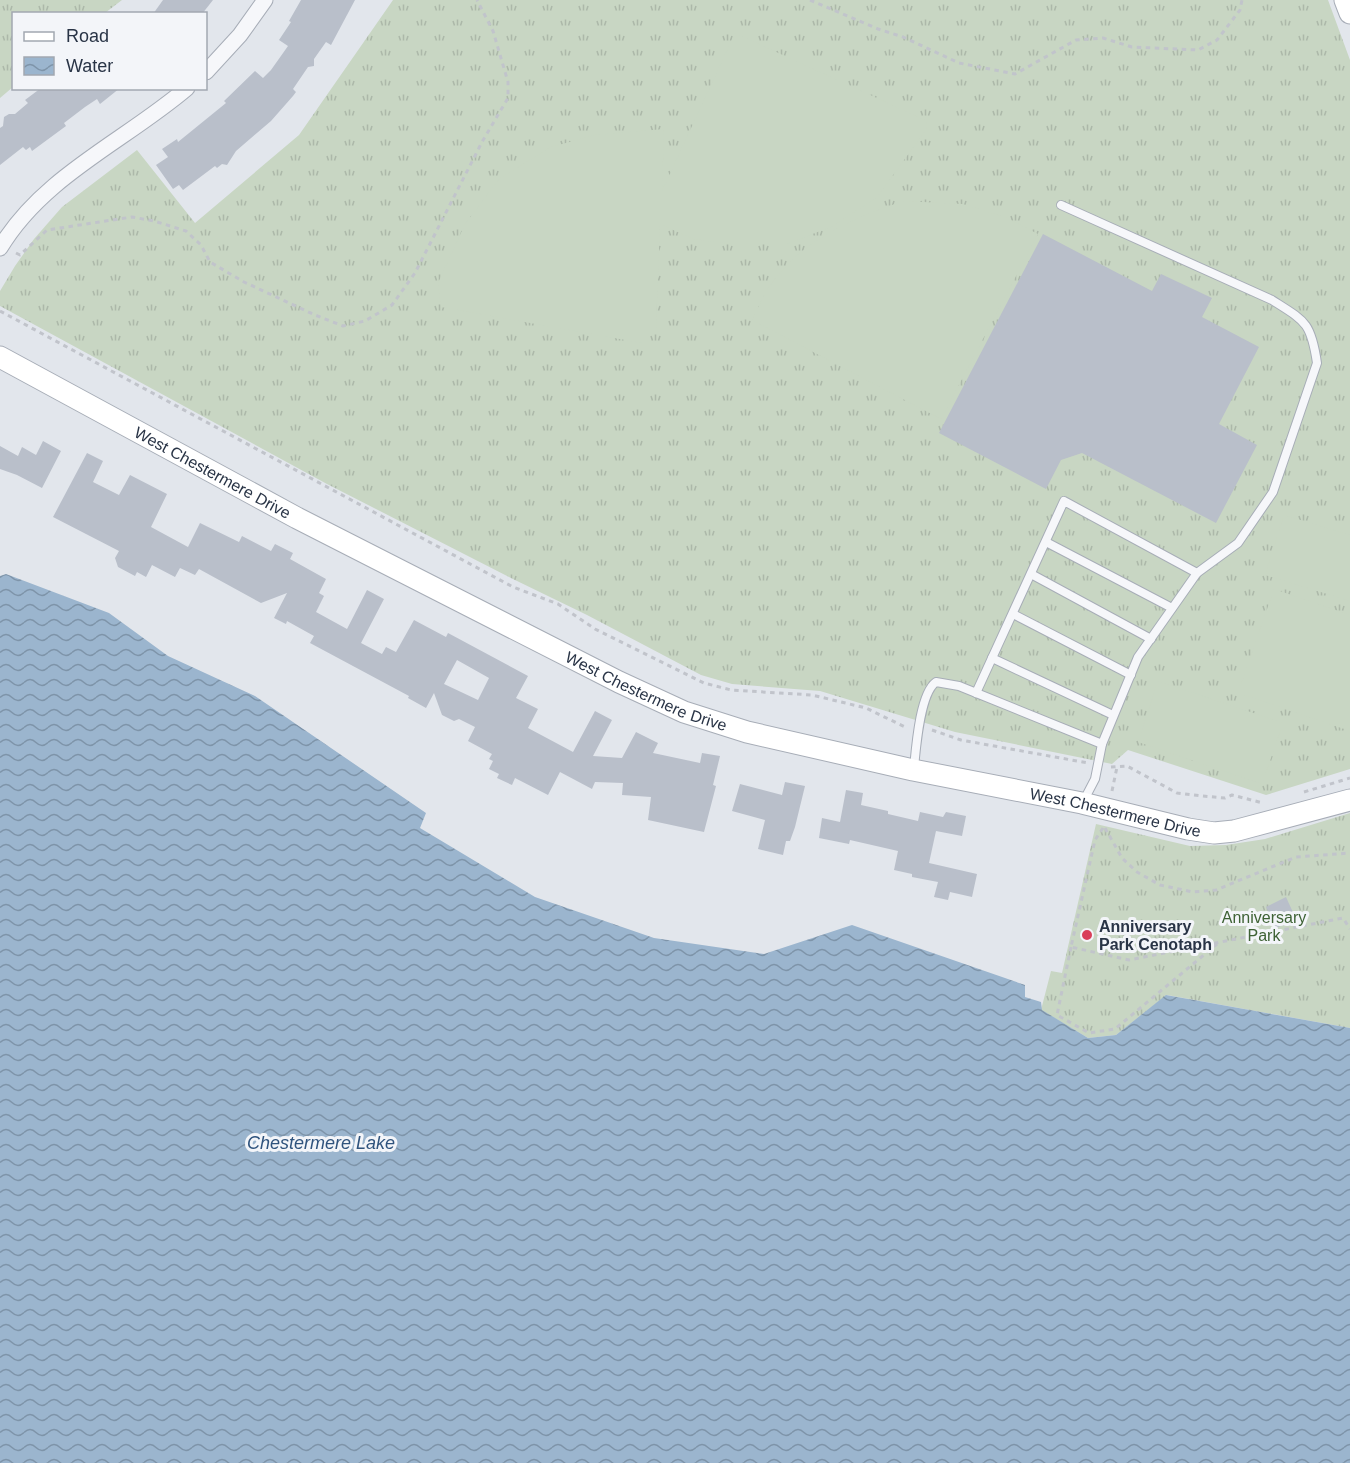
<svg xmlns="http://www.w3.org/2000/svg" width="1350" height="1463" font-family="Helvetica,sans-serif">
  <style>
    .grass { fill: url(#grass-tufts) }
    .pitch { fill: #c8d6c3 }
    .water { fill: url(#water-waves) }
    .building { fill: #b9bfca; fill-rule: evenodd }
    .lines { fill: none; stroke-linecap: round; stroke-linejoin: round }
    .lane-casing { stroke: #a7adb7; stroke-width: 10 }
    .street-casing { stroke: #a7adb7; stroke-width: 17 }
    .secondary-casing { stroke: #a7adb7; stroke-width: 23 }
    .path { stroke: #c1c4cb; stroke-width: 3; stroke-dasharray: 4.5 4.5; stroke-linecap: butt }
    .lane { stroke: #f6f7fa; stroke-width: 8 }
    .street { stroke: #f6f7fa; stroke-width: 15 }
    .secondary { stroke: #fff; stroke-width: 21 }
    .poi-dot { fill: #d93f59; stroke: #f3f5f9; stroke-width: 2 }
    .labels { text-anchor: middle; stroke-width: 6; stroke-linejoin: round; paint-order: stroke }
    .street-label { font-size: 16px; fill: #293446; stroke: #f3f5f9 }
    .park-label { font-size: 16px; fill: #3e6235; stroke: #f3f5f9 }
    .poi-label { font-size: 16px; font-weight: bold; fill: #293446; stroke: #f3f5f9; text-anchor: start }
    .water-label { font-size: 18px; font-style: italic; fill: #2f537d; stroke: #f3f5f9 }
  </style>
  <defs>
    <pattern id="grass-tufts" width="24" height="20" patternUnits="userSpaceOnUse" patternTransform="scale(1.5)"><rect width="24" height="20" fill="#c8d6c3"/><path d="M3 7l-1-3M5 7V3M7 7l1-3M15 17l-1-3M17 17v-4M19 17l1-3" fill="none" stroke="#acb8a9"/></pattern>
    <pattern id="water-waves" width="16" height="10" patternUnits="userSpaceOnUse" patternTransform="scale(1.5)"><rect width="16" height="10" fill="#9bb5ce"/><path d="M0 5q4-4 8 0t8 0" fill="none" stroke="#7e94a9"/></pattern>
  </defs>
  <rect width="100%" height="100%" fill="#e2e6ec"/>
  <!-- grass -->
  <g class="grass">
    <path d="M 0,0 L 122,0 L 105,13 L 14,14 L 13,87 L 0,98 Z"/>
    <path d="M 393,0 L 1328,0 L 1350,60 L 1350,769 L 1266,795 L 1128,750 L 1112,764 L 955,732 L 820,691 L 732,684 L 701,675 L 587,615 L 515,580 L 327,484 L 0,306 L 0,291 L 15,266 L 34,239 L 62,207 L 137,150 L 195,223 L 299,135 Z"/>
    <path d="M 1350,813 L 1350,1028 L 1167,995 L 1116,1035 L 1088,1038 L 1041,1010 L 1051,971 L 1062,973 L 1096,824 L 1190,846 L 1226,845 L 1265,839 Z"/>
  </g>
  <!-- pitch -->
  <g class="pitch">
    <path d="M 735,33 L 927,121 L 926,130 L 877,197 L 833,226 L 787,244 L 731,244 L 693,239 L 660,224 L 656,329 L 642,343 L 441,307 L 438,283 L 465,224 L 500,178 L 551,147 L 595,135 L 664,129 L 662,191 Z"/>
    <path d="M 903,201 L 963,204 L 1007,218 L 1038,234 L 941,419 L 752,320 C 758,309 762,297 769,287 C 801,240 852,219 903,201 Z"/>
    <path d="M 1284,515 L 1350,535 L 1350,601 L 1265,575 Z"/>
    <path d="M 1274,589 L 1350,615 L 1350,731 L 1238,693 Z"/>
    <path d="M 1158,681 L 1283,723 L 1262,784 L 1138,742 Z"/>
  </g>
  <!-- water -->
  <path class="water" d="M 6,574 L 109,613 L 168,656 L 255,696 L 426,813 L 420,828 L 535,897 L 654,938 L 764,954 L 852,925 L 1025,985 L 1025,997 L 1041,1002 L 1042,1010 L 1088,1038 L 1116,1035 L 1166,995 L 1350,1028 L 1350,1463 L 0,1463 L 0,576 Z"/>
  <!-- building -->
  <g class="building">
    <path d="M 163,0 L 213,0 L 202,14 L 153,14 Z"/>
    <path d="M 301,0 L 355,0 L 331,45 L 326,42 L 314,59 L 314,66 L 308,67 L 293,89 L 296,92 L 293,96 L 271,121 L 236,151 L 227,165 L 222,164 L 217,168 L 215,166 L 183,190 L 179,185 L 173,189 L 156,165 L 168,157 L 162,149 L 177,139 L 178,142 L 226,103 L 224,101 L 255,71 L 263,78 L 271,70 L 288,46 L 279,40 L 291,22 L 289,21 Z"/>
    <path d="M 41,88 L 120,88 L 100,104 L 97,99 L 85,107 L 64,123 L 66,126 L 32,151 L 30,147 L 26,150 L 23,147 L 0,165 L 0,128 L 3,126 L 4,117 L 9,114 L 15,114 L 28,103 L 25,100 Z"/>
    <path d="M 1043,234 L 1152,291 L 1161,274 L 1212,298 L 1202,317 L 1259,347 L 1219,424 L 1257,445 L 1216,523 L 1082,453 L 1061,460 L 1046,489 L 939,433 Z"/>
    <path d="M 43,441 L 61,451 L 42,488 L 17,475 L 0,469 L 0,446 L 18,456 L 22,447 L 36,455 Z"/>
    <path d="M 87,453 L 103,461 L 93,482 L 119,495 L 130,475 L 167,494 L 151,527 L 188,547 L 200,523 L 239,542 L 242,536 L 271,551 L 275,544 L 293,553 L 290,559 L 326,579 L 319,593 L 324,596 L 316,612 L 347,629 L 367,590 L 384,599 L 361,643 L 382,654 L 386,647 L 396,652 L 414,620 L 446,637 L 448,633 L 528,676 L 516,698 L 538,709 L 528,728 L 573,752 L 595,711 L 612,720 L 593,756 L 622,758 L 636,732 L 658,743 L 653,753 L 700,763 L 702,753 L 720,756 L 713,785 L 716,786 L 704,832 L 648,820 L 651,797 L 622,795 L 623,783 L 595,782 L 592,789 L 560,772 L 548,795 L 515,778 L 512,785 L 497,778 L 499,774 L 489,769 L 493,761 L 489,759 L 492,754 L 468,741 L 475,727 L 459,719 L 454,721 L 442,715 L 434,693 L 426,708 L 408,698 L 409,696 L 310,643 L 314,636 L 287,621 L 286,624 L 274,618 L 287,593 L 261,603 L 199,569 L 195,575 L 180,568 L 175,577 L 152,565 L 146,577 L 137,572 L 135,576 L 118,567 L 115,558 L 119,551 L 53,517 ZM 457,660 L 489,678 L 478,700 L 444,684 Z"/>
    <path d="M 785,782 L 805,786 L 795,827 L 790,841 L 786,841 L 783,855 L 758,849 L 765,820 L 732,811 L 740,784 L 782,795 Z"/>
    <path d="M 846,790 L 863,793 L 861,805 L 888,811 L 888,814 L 918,821 L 920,812 L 943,817 L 946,812 L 966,816 L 962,836 L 936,831 L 929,863 L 977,874 L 972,897 L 950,892 L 948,900 L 934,897 L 938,882 L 912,877 L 912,874 L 894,870 L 898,851 L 850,840 L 849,844 L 819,838 L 822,818 L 840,822 Z"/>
    <path d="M 1286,897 L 1296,919 L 1276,928 L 1266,907 Z"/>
  </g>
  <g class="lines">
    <defs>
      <g id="lane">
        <path d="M 1061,205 L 1272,300 C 1305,321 1311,322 1317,363 L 1273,492 L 1238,543 L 1197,573"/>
        <path d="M 1046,542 L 1172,608"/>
        <path d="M 1031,574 L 1151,639"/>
        <path d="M 1013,614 L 1131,675"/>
        <path d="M 992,658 L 1113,715"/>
        <path d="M 976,693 L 1064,501 L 1197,573 L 1138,657 L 1102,744 L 1095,779 L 1083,802"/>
        <path d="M 914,768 C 916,747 920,693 936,682 L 959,686 L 1102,744"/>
      </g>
      <g id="street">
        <path d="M 206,72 L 240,35 L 265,0"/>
        <path d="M 0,248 C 43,176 125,141 187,88"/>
      </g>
      <g id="secondary">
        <path d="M 1345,0 L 1350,13"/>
        <path id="s1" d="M 0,357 L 297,518 L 619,682 L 684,712 L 747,732 L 913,770 L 1082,803 L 1188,829 L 1214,833 L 1234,831 L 1350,800"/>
      </g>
    </defs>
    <!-- lane casing -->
    <use href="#lane" class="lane-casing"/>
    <!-- street casing -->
    <use href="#street" class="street-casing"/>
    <!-- secondary casing -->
    <use href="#secondary" class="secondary-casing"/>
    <!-- path -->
    <g class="path">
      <path d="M 810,0 L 878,29 L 903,37 L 959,63 L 1015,74 L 1076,40 L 1103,38 L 1132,47 L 1198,50 L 1217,40 L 1240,10 L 1242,0"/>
      <path d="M 16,253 L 20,255 L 47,230 L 132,217 L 154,221 L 186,231 L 201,245 L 210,262 L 244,282 L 315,315 L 343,326 L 365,321 L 392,305 L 415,273 L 482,142 L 508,98 L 508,82 L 493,31 L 477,0"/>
      <path d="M 0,311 L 513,587 L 558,604 L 595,629 L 704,683 L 731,690 L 812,695 L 866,708 L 905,727"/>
      <path d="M 932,730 L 961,740 L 1088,763"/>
      <path d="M 1111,767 L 1127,766 L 1177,793 L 1202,796 L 1225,798 L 1232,795 L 1263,803"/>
      <path d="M 1112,791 L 1117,767"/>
      <path d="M 1304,792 L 1350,778"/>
      <path d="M 1103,828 L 1095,840 L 1071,947 L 1129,960 L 1343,918 L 1350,929"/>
      <path d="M 1105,828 L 1122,858 L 1137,872 L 1160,885 L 1193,892 L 1216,890 L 1296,857 L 1350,853"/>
      <path d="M 1071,947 L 1057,1015 L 1089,1033 L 1115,1029 L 1217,944"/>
    </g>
    <!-- lane -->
    <use href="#lane" class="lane"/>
    <!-- street -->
    <use href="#street" class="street"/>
    <!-- secondary -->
    <use href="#secondary" class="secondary"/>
  </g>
  <!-- markers -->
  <circle class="poi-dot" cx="1087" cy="935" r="6"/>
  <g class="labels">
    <!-- street labels -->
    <g class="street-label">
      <text dy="6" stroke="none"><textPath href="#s1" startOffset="242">West Chestermere Drive</textPath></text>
      <text dy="6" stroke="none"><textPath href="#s1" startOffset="728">West Chestermere Drive</textPath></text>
      <text dy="6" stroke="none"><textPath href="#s1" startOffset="1214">West Chestermere Drive</textPath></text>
    </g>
    <!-- park labels -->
    <g class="park-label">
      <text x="1264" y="923">Anniversary<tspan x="1264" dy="18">Park</tspan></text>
    </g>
    <!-- poi labels -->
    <g class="poi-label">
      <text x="1099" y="932">Anniversary<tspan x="1099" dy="18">Park Cenotaph</tspan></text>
    </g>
    <!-- water labels -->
    <g class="water-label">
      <text x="321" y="1149">Chestermere Lake</text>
    </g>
  </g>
  <!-- legend -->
  <rect x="12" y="12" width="195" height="78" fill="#f3f5f9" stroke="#a2a8b1" stroke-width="1.5"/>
  <rect x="24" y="32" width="30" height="9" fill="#ffffff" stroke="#a2a8b1" stroke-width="1.5"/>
  <text x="66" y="42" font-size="18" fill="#293446">Road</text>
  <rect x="24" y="57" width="30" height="18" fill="url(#water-waves)" stroke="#a2a8b1" stroke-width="1.5"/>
  <text x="66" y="72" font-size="18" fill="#293446">Water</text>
</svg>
